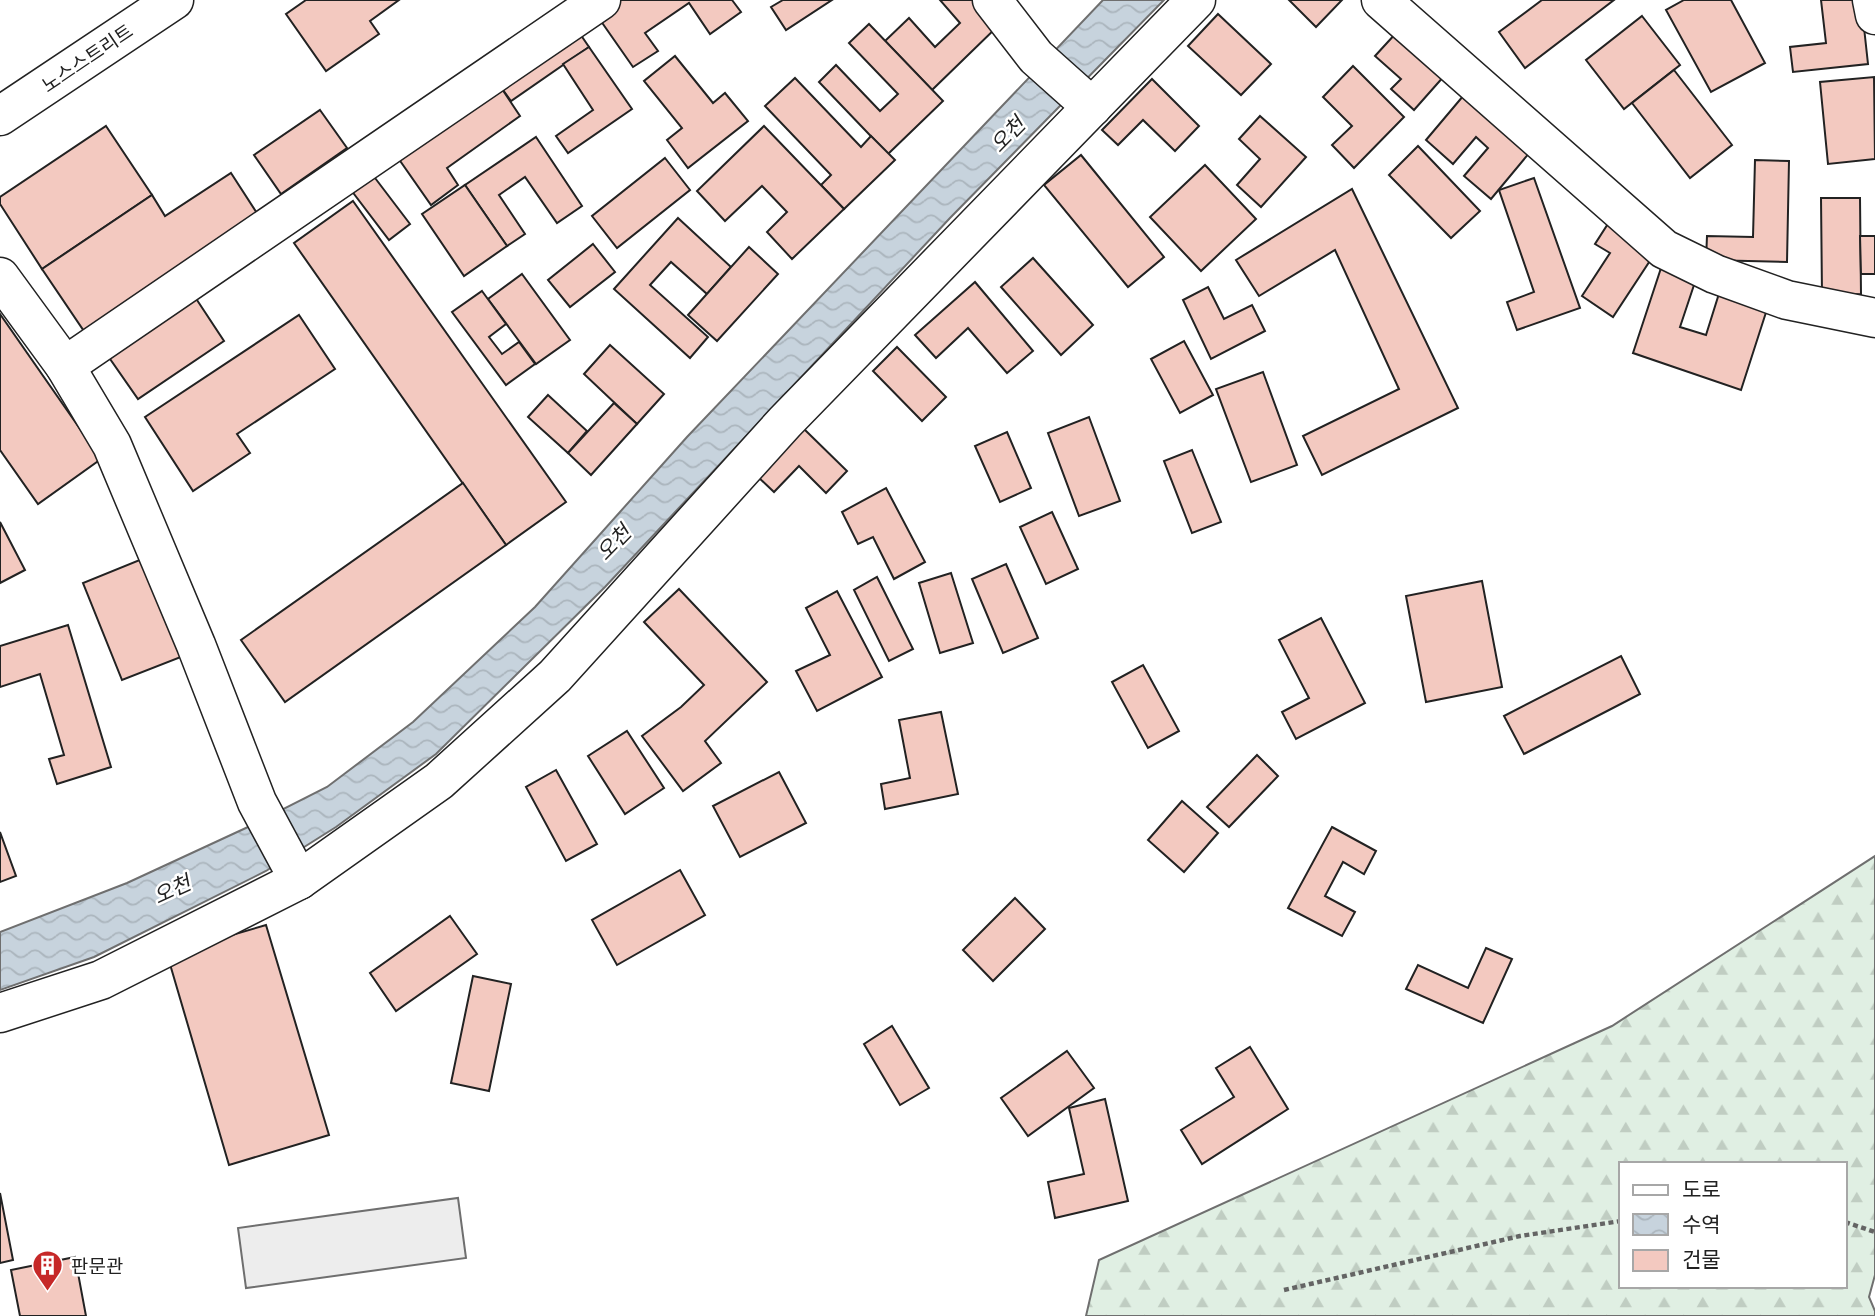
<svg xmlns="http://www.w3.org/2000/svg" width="1875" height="1316" font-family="Commissioner,'Noto Sans KR',sans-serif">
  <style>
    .forest { fill: url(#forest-firs); stroke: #6f6f6f; stroke-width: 2; fill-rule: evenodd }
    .parking { fill: #ededed; stroke: #6f6f6f; stroke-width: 2 }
    .water { fill: url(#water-waves); stroke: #6f6f6f; stroke-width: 2 }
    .building { fill: #f3c9c0; stroke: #222; stroke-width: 2 }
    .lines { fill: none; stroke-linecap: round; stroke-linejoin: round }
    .minor-casing { stroke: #222; stroke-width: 41 }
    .major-casing { stroke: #222; stroke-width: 41 }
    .path { stroke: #646464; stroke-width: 4.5; stroke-dasharray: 5 3.5; stroke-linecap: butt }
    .minor { stroke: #fff; stroke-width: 38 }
    .major { stroke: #fff; stroke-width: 38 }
    .labels { text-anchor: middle; stroke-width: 5; stroke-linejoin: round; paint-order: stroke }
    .street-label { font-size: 19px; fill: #222; stroke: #fff }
    .poi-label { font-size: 19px; fill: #222; stroke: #fff; text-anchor: start }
    .water-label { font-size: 21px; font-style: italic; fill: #222; stroke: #fff }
  </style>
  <defs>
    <pattern id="forest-firs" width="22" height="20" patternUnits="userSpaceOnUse" patternTransform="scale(1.75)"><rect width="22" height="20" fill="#e0efe3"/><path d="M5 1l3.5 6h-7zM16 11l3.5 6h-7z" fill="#c0cdc2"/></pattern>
    <pattern id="water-waves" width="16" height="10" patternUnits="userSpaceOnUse" patternTransform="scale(1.75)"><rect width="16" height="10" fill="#c7d3dd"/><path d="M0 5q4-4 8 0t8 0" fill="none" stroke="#abb5bd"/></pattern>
  </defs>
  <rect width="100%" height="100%" fill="#fff"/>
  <!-- forest -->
  <path class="forest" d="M 1875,856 L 1875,1275 L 1869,1297 L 1875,1311 L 1875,1316 L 1086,1316 L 1099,1260 L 1612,1026 ZM 1621,1164 L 1845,1164 L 1845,1286 L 1621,1286 Z"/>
  <!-- parking -->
  <path class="parking" d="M 458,1198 L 466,1258 L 246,1288 L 238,1228 Z"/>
  <!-- water -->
  <path class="water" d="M 1103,0 L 1164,0 L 950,218 L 605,587 L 436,754 L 336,827 L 266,871 L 94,957 L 0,990 L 0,932 L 127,883 L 248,827 L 327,787 L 413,722 L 535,607 L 687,437 Z"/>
  <!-- building -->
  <g class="building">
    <path d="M 306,0 L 399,0 L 370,21 L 379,34 L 326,71 L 286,14 Z"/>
    <path d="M 615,0 L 732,0 L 741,12 L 710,34 L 689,3 L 645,33 L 658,51 L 633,67 L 596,14 Z"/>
    <path d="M 783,0 L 832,0 L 786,30 L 771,7 Z"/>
    <path d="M 940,0 L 977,0 L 1000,24 L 932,90 L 885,41 L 909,18 L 935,47 L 960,23 Z"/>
    <path d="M 1289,0 L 1342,0 L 1316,27 Z"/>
    <path d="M 1542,0 L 1614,0 L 1525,68 L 1499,32 Z"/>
    <path d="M 1684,0 L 1731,0 L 1765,63 L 1711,92 L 1666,10 Z"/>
    <path d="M 1821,0 L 1861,0 L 1868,64 L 1793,72 L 1790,47 L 1826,43 Z"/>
    <path d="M 1218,14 L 1271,64 L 1241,95 L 1188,46 Z"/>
    <path d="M 1642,16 L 1680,65 L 1624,109 L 1586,60 Z"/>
    <path d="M 869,24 L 943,101 L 888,154 L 819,82 L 836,65 L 880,111 L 898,94 L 849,43 Z"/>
    <path d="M 576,28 L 589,47 L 511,101 L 498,83 Z"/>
    <path d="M 1397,32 L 1445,75 L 1414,110 L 1391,89 L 1401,79 L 1375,56 Z"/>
    <path d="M 589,47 L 632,109 L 568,153 L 556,136 L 593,110 L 563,64 Z"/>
    <path d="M 675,56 L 713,103 L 725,93 L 748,121 L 688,168 L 667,140 L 682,128 L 644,81 Z"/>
    <path d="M 1353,66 L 1404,117 L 1354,168 L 1332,145 L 1352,126 L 1323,97 Z"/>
    <path d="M 1674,70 L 1732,145 L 1690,178 L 1632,103 Z"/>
    <path d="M 1874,77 L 1875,159 L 1828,164 L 1820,82 Z"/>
    <path d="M 795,78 L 861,147 L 871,136 L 895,160 L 844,209 L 821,185 L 831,175 L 765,106 Z"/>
    <path d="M 1152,79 L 1199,126 L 1175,151 L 1143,120 L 1118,145 L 1102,130 Z"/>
    <path d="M 498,83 L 520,116 L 447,168 L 458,185 L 431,205 L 396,155 Z"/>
    <path d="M 1469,89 L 1535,146 L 1491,199 L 1464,176 L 1488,148 L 1476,137 L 1453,164 L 1426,140 Z"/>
    <path d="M 320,110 L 347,148 L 281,194 L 254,155 Z"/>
    <path d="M 1260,116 L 1306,157 L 1261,207 L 1237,185 L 1260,159 L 1239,139 Z"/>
    <path d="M 106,126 L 152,195 L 42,269 L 0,204 L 0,197 Z"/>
    <path d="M 764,126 L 844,209 L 792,259 L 767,232 L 787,212 L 762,186 L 725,221 L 697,191 Z"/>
    <path d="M 536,137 L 582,206 L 557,223 L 525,177 L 499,195 L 525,234 L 507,246 L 465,185 Z"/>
    <path d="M 1418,146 L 1480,211 L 1451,238 L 1389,175 Z"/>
    <path d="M 1081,155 L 1164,257 L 1128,287 L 1044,185 Z"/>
    <path d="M 665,158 L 690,190 L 617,248 L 592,216 Z"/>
    <path d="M 1755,160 L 1789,161 L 1787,262 L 1706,260 L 1707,236 L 1753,237 Z"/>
    <path d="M 1205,165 L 1256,219 L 1201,271 L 1150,217 Z"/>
    <path d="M 231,173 L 264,224 L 90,340 L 42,269 L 152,195 L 165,216 Z"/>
    <path d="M 372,174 L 410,224 L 389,240 L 351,190 Z"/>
    <path d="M 1534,178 L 1580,308 L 1517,330 L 1507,302 L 1534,292 L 1499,190 Z"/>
    <path d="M 465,185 L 507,246 L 464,276 L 422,214 Z"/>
    <path d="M 1352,189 L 1458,408 L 1322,475 L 1303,436 L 1399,389 L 1335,250 L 1259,296 L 1236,260 Z"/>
    <path d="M 1821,198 L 1860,198 L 1861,294 L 1822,295 Z"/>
    <path d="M 353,201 L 566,502 L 506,545 L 294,243 Z"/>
    <path d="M 1613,216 L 1659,247 L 1613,317 L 1582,296 L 1610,253 L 1595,244 Z"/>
    <path d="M 678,218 L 731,267 L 707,294 L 671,262 L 650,285 L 708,337 L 690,358 L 614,289 Z"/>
    <path d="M 1860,236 L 1875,236 L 1875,274 L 1861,274 Z"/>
    <path d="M 593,244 L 615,272 L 570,307 L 548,280 Z"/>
    <path d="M 749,247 L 778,274 L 717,341 L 688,315 Z"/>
    <path d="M 1033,258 L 1093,325 L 1061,355 L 1001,287 Z"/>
    <path d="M 1663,262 L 1698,273 L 1680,327 L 1706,335 L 1722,284 L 1770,300 L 1741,390 L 1633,353 Z"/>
    <path d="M 522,274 L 570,340 L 536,364 L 488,299 Z"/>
    <path d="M 975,282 L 1033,351 L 1007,373 L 968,328 L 936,358 L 915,335 Z"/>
    <path d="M 1208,287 L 1224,319 L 1252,305 L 1265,331 L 1211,359 L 1183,300 Z"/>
    <path d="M 482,291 L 506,324 L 489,337 L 502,354 L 519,342 L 535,364 L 506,385 L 452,312 Z"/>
    <path d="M 195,297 L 224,341 L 138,399 L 108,356 Z"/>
    <path d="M 0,314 L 101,459 L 38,504 L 0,450 Z"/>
    <path d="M 299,315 L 335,369 L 237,434 L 250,453 L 193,491 L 145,417 Z"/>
    <path d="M 1184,341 L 1213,395 L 1180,413 L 1151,359 Z"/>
    <path d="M 610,345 L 664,394 L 637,424 L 584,374 Z"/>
    <path d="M 897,347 L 946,397 L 922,421 L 873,371 Z"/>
    <path d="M 1263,372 L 1297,465 L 1251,482 L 1216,389 Z"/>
    <path d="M 548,395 L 587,431 L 568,453 L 528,417 Z"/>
    <path d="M 614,403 L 637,424 L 591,475 L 568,453 Z"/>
    <path d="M 1089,417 L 1120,501 L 1079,516 L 1048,433 Z"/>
    <path d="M 803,428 L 847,471 L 826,493 L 799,466 L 774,492 L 757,476 Z"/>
    <path d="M 1007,432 L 1031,488 L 1000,502 L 975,446 Z"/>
    <path d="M 1192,450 L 1221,522 L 1192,533 L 1164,461 Z"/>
    <path d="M 463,483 L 506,545 L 285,702 L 241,640 Z"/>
    <path d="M 886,488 L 925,562 L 894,579 L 873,537 L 858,544 L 842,512 Z"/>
    <path d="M 1052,512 L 1078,569 L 1046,584 L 1020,527 Z"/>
    <path d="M 0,522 L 25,570 L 0,583 Z"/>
    <path d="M 147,557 L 186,655 L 122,680 L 83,583 Z"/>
    <path d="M 1006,564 L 1038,638 L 1003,653 L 972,579 Z"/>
    <path d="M 951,573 L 973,643 L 940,653 L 919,583 Z"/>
    <path d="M 877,577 L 913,649 L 889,661 L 854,590 Z"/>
    <path d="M 1482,581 L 1502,687 L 1426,702 L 1406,596 Z"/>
    <path d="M 679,589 L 767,682 L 705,741 L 721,763 L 683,791 L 642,736 L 681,707 L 704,685 L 644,622 Z"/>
    <path d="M 837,591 L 882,677 L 817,711 L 796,671 L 830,655 L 806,608 Z"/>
    <path d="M 1321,618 L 1365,703 L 1296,739 L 1282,712 L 1309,698 L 1279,640 Z"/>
    <path d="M 68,625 L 111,767 L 57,784 L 49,759 L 64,755 L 40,674 L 0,687 L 0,646 Z"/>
    <path d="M 1621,656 L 1640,694 L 1524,754 L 1504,716 Z"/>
    <path d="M 1143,665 L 1179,731 L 1148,748 L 1112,682 Z"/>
    <path d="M 941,712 L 958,794 L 885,809 L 881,784 L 910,778 L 899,720 Z"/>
    <path d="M 627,731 L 664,788 L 625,814 L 588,756 Z"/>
    <path d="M 1257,755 L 1278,776 L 1229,827 L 1207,807 Z"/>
    <path d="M 556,770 L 597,844 L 566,861 L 526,787 Z"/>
    <path d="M 779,772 L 806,823 L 740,857 L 713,806 Z"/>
    <path d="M 1182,801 L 1218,833 L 1184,872 L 1148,840 Z"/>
    <path d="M 1332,827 L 1376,851 L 1364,874 L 1343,862 L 1325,896 L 1355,912 L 1342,936 L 1288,908 Z"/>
    <path d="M 0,832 L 16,876 L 0,882 Z"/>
    <path d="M 680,870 L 705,915 L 617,965 L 592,920 Z"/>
    <path d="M 1015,898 L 1045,929 L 993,981 L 963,950 Z"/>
    <path d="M 450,916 L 477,954 L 396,1011 L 370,973 Z"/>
    <path d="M 266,925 L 329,1135 L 229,1165 L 167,954 Z"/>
    <path d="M 1486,948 L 1512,959 L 1483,1023 L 1406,989 L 1418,965 L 1468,988 Z"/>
    <path d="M 473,976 L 511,984 L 489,1091 L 451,1083 Z"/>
    <path d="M 892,1026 L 929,1088 L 900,1105 L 864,1044 Z"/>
    <path d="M 1250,1047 L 1288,1109 L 1202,1164 L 1181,1130 L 1234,1097 L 1216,1068 Z"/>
    <path d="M 1067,1051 L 1094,1088 L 1028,1136 L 1001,1098 Z"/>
    <path d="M 1105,1099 L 1128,1201 L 1055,1218 L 1048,1182 L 1084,1174 L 1069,1108 Z"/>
    <path d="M 0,1193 L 13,1260 L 0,1263 Z"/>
    <path d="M 75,1257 L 86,1316 L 20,1316 L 11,1270 Z"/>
  </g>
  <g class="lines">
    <defs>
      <g id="minor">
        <path d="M 992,0 L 1036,57 L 1092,107"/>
        <path d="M 1381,0 L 1664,249 L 1715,274 L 1787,300 L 1875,318"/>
        <path d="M 1872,0 L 1875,15"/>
        <path d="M 0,277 L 65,366 L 112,445 L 196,645 L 257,802 L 299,880"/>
        <path d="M 65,366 L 601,0"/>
        <path d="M 0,1013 L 101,980 L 299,880 L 439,781 L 555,676 L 785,422 L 1196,0"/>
      </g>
      <path id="major" d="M 0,116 L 174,0"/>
    </defs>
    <!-- minor casing -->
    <use href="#minor" class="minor-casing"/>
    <!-- major casing -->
    <use href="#major" class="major-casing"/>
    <!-- path -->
    <g class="path">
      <path d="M 1845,1222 L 1875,1232"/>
      <path d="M 1284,1290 L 1520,1236 L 1621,1221"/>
    </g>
    <!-- minor -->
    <use href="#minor" class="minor"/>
    <!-- major -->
    <use href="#major" class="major"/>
  </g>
  <!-- icons -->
  <defs>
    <symbol id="building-pin" viewBox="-11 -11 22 30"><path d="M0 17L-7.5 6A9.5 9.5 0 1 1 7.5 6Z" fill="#c62828" stroke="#fff"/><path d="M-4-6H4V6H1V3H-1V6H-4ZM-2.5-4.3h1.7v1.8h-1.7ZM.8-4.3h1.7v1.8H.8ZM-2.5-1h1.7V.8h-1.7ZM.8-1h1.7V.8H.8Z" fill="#fff"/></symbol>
  </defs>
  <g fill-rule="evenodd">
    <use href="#building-pin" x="30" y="1248" width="35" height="47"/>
  </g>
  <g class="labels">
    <!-- street labels -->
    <g class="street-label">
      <text transform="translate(87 58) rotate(-34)" y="7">노스스트리트</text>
    </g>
    <!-- poi labels -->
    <g class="poi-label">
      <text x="71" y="1273">판문관</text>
    </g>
    <!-- water labels -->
    <g class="water-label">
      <text transform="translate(1008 135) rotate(-46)" y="7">오천</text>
      <text transform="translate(614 543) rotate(-46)" y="7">오천</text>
      <text transform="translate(172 890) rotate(-25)" y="7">오천</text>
    </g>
  </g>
  <!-- legend -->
  <rect x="1619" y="1162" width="228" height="126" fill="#ffffff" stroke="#a7a7a7" stroke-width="2"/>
  <rect x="1633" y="1185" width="35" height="10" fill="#ffffff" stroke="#a7a7a7" stroke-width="2"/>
  <text x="1682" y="1197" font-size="21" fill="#222222">도로</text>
  <rect x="1633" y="1214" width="35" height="21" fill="url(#water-waves)" stroke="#a7a7a7" stroke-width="2"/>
  <text x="1682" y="1232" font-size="21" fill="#222222">수역</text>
  <rect x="1633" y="1250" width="35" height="21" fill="#f3c9c0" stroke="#a7a7a7" stroke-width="2"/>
  <text x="1682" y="1267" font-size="21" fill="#222222">건물</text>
</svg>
